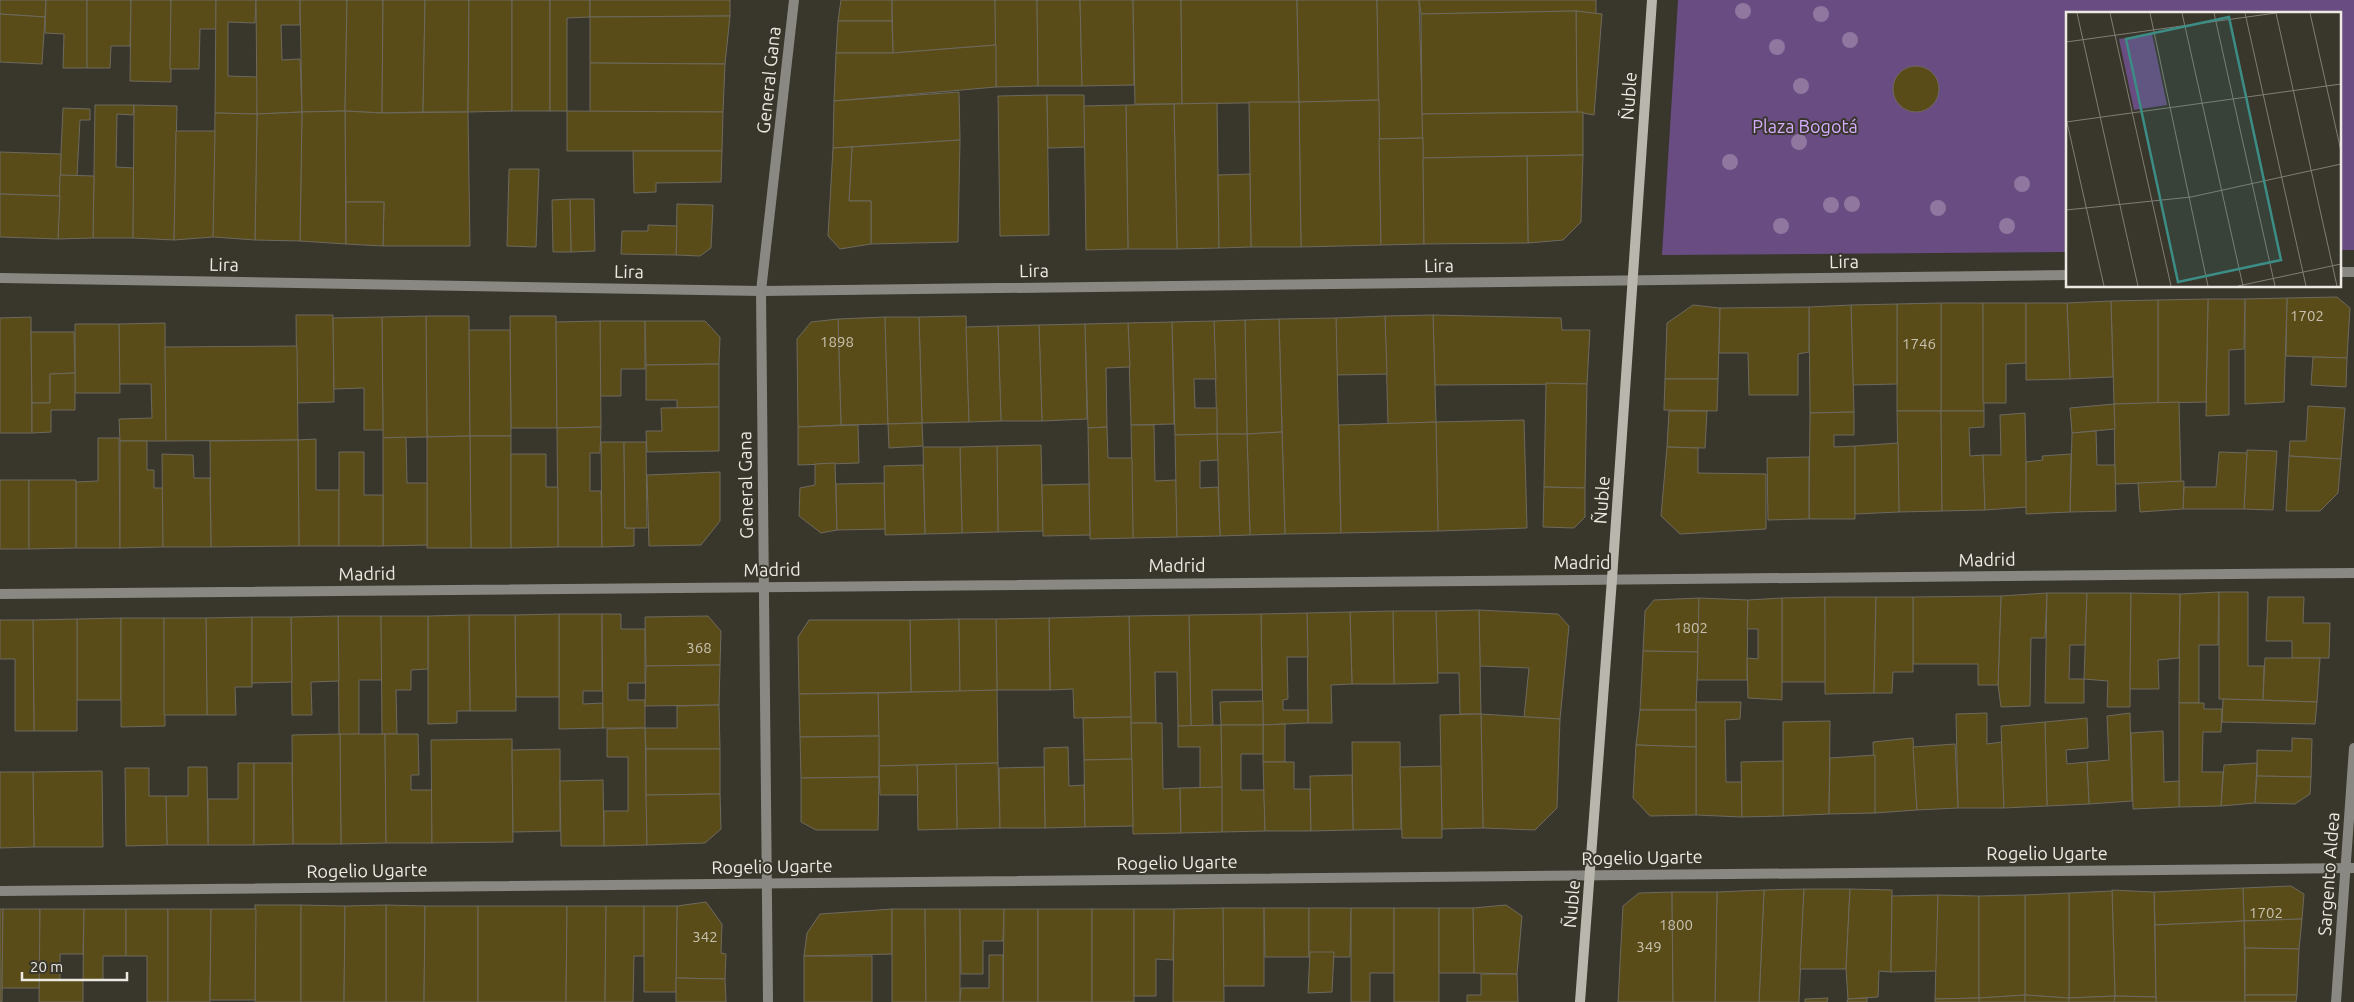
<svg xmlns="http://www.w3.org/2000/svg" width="2354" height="1002" font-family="Ubuntu,sans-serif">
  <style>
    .green { fill: #684c82 }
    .building { fill: #5a4c18; stroke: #6d695e }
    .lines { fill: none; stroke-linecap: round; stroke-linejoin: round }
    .street { stroke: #898882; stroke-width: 10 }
    .secondary { stroke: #b8b6ad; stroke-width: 10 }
    .tree { fill: #8f77a0 }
    .labels { text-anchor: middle; stroke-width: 4; stroke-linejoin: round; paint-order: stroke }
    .number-label { font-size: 15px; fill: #c7c2b0 }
    .street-label { font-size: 18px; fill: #ebe9e2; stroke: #39362c }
    .park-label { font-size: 18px; fill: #d5adff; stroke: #39362c }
    .inset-road { fill: none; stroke: #807e75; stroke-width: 1 }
    .view { fill: #3b8d85; fill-opacity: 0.15; stroke: #3b8d85; stroke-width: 2.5 }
    .inset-edge { fill: none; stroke: #ebe9e2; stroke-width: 2.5 }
  </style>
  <rect width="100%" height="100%" fill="#39362c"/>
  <!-- green -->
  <path class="green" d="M 1678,0 L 2354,0 L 2354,250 L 2340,250 L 2340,14 L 2068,14 L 2068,252 L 1662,255 Z"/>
  <!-- building -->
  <g class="building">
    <path d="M 0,0 L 46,0 L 45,17 L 0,14 Z"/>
    <path d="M 46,0 L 87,0 L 87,68 L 63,68 L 64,34 L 45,33 Z"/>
    <path d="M 87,0 L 131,0 L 130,46 L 111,46 L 110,68 L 87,68 Z"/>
    <path d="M 131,0 L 171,0 L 171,82 L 130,81 Z"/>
    <path d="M 171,0 L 216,0 L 216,29 L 200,29 L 199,69 L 170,69 Z"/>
    <path d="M 216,0 L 256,0 L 255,23 L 228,22 L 228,76 L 258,77 L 257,114 L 215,113 Z"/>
    <path d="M 256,0 L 300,0 L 300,25 L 281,25 L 282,60 L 300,59 L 302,112 L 257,114 Z"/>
    <path d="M 300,0 L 347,0 L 345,111 L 302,112 Z"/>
    <path d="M 347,0 L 383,0 L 382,113 L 345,111 Z"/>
    <path d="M 383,0 L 425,0 L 423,112 L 382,113 Z"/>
    <path d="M 425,0 L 469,0 L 468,112 L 423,112 Z"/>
    <path d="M 469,0 L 512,0 L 512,111 L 468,112 Z"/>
    <rect x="512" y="0" width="38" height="111"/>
    <path d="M 550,0 L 590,0 L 590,17 L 567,18 L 567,111 L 550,111 Z"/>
    <path d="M 590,0 L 730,0 L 730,16 L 590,17 Z"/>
    <path d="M 841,0 L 892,0 L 892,21 L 838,21 Z"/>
    <path d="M 892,0 L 995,0 L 996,45 L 893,53 Z"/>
    <path d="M 995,0 L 1037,0 L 1038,86 L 996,87 Z"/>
    <path d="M 1037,0 L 1080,0 L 1082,86 L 1038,86 Z"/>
    <path d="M 1080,0 L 1133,0 L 1134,85 L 1082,86 Z"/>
    <path d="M 1133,0 L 1181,0 L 1182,104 L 1135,104 Z"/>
    <path d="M 1181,0 L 1297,0 L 1299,102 L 1182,104 Z"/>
    <path d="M 1297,0 L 1377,0 L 1379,100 L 1299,102 Z"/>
    <path d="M 1377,0 L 1419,0 L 1423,138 L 1379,139 Z"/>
    <path d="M 1419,0 L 1596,0 L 1596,14 L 1576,11 L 1421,14 Z"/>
    <path d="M 1576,11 L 1602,14 L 1594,115 L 1577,112 Z"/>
    <path d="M 1576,11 L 1577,112 L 1422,114 L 1421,14 Z"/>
    <path d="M 0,14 L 45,17 L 42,64 L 0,62 Z"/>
    <path d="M 730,16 L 725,64 L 590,63 L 590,17 Z"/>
    <path d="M 838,21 L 892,21 L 893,53 L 836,53 Z"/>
    <path d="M 996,45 L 996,87 L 834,101 L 836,53 L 893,53 Z"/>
    <path d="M 590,63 L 725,64 L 723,112 L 590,112 Z"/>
    <circle cx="1916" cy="89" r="23"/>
    <path d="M 959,92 L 960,140 L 833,148 L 834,101 Z"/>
    <path d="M 1047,95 L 1049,235 L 1000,236 L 998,96 Z"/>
    <path d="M 1047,95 L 1084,95 L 1085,147 L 1048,148 Z"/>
    <path d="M 1379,100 L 1381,245 L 1301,247 L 1299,102 Z"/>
    <path d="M 1249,102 L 1299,102 L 1301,247 L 1251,247 Z"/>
    <path d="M 1217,103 L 1219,248 L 1177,249 L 1174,104 Z"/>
    <path d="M 1174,104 L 1177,249 L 1128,249 L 1126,105 Z"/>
    <path d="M 95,105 L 134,105 L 133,115 L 117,114 L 116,167 L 134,168 L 133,238 L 93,238 Z"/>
    <path d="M 134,105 L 177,106 L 174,240 L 133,238 Z"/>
    <path d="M 1126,105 L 1128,249 L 1086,250 L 1084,106 Z"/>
    <path d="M 63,108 L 90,109 L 90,120 L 80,120 L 77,176 L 60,175 Z"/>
    <path d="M 345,111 L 382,113 L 468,112 L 470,246 L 383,246 L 384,202 L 346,202 Z"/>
    <path d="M 345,111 L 346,244 L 300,241 L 302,112 Z"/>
    <path d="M 567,111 L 723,112 L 722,151 L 567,151 Z"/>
    <path d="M 302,112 L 300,241 L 255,240 L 257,114 Z"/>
    <path d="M 1583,112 L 1583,155 L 1423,158 L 1422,114 Z"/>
    <path d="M 215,113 L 257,114 L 255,240 L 213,237 Z"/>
    <path d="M 176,131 L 215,131 L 213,237 L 174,240 Z"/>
    <path d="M 1423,138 L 1424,244 L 1381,245 L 1379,139 Z"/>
    <path d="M 960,140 L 958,242 L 871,244 L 871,201 L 849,201 L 852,147 Z"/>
    <path d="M 852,147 L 849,201 L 871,201 L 871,244 L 840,249 L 828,236 L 833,148 Z"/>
    <path d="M 633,151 L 722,151 L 721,182 L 656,183 L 656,192 L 634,193 Z"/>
    <path d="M 0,152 L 61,154 L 60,196 L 0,194 Z"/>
    <path d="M 1583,155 L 1581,222 L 1563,240 L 1528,243 L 1527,156 Z"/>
    <path d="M 1527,156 L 1528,243 L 1424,244 L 1423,158 Z"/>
    <path d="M 509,169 L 539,169 L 536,247 L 507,246 Z"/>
    <path d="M 1250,174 L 1251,247 L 1219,248 L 1218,175 Z"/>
    <path d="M 60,175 L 94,176 L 93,238 L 58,239 Z"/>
    <path d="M 0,194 L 60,196 L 58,239 L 0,237 Z"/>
    <path d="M 570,199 L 594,199 L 595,251 L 571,252 Z"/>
    <path d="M 570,199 L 571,252 L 553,252 L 552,200 Z"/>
    <path d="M 346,202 L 384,202 L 383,246 L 346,244 Z"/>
    <path d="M 677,204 L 713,205 L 711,248 L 700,256 L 676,255 Z"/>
    <path d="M 648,225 L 677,226 L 676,255 L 621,254 L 622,231 L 648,231 Z"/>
    <path d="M 2337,297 L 2350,308 L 2347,358 L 2286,356 L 2287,298 Z"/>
    <path d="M 2287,298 L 2284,402 L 2245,404 L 2245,299 Z"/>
    <path d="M 2208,299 L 2245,299 L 2244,349 L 2229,350 L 2229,415 L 2206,416 Z"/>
    <path d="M 2208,299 L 2206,402 L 2158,403 L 2158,300 Z"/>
    <path d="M 2158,300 L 2158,403 L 2114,404 L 2111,301 Z"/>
    <path d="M 2111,301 L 2113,377 L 2070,379 L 2067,303 Z"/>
    <path d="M 1941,303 L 1983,303 L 1984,411 L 1941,411 Z"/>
    <path d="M 1941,303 L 1941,411 L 1897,411 L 1897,304 Z"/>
    <path d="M 1983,303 L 2026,303 L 2026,363 L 2006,364 L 2006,403 L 1983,403 Z"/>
    <path d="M 2026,303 L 2067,303 L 2070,379 L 2026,380 Z"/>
    <path d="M 1897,304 L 1897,384 L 1853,385 L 1851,305 Z"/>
    <path d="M 1693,305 L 1720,308 L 1718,379 L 1665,379 L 1667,323 Z"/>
    <path d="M 1851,305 L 1854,412 L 1810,413 L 1809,307 Z"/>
    <path d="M 1809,307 L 1809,352 L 1798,354 L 1798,395 L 1749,395 L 1748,353 L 1719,353 L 1720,308 Z"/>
    <path d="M 296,315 L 333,315 L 334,402 L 297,403 Z"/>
    <path d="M 1433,315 L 1561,318 L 1562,330 L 1590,330 L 1587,384 L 1435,385 Z"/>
    <path d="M 1433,315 L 1436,422 L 1388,424 L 1385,316 Z"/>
    <path d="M 426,316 L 469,316 L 470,436 L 427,437 Z"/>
    <path d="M 426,316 L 427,437 L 383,438 L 382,317 Z"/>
    <path d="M 510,316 L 556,316 L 557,428 L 511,428 Z"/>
    <path d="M 966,316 L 969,422 L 922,423 L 919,317 Z"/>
    <path d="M 1385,316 L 1387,374 L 1337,375 L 1336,318 Z"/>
    <path d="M 31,317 L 32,433 L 0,433 L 0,318 Z"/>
    <path d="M 382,317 L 383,430 L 364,430 L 364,388 L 334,389 L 333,318 Z"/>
    <path d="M 885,317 L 888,424 L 841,425 L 838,319 Z"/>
    <path d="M 885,317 L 919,317 L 922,423 L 888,424 Z"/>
    <path d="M 1336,318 L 1341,533 L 1285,534 L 1279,319 Z"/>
    <path d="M 838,319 L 841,425 L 798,427 L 797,339 L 811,322 Z"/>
    <path d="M 1279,319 L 1282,432 L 1247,434 L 1245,320 Z"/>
    <path d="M 1245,320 L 1247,434 L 1217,434 L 1214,321 Z"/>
    <path d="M 600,321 L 645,321 L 645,369 L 621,369 L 621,396 L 600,396 Z"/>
    <path d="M 600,321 L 601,427 L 557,428 L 556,322 Z"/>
    <path d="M 645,321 L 705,321 L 720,337 L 719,364 L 646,365 Z"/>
    <path d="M 1214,321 L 1216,379 L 1194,379 L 1195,408 L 1217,408 L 1217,434 L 1175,435 L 1172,322 Z"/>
    <path d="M 1172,322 L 1174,424 L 1131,425 L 1128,323 Z"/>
    <path d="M 165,323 L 166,441 L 120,441 L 119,419 L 152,418 L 151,384 L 119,384 L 119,324 Z"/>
    <path d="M 1128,323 L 1130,367 L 1106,368 L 1107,427 L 1088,428 L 1085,324 Z"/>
    <path d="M 75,324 L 119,324 L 120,393 L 75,393 Z"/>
    <path d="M 1085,324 L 1087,419 L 1042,421 L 1039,325 Z"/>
    <path d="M 1039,325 L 1042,421 L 1001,421 L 998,326 Z"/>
    <path d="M 998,326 L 1001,421 L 969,422 L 966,327 Z"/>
    <path d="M 469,330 L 510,330 L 511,436 L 470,436 Z"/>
    <path d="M 31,332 L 74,332 L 75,373 L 50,374 L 50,403 L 32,403 Z"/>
    <path d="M 297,346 L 298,440 L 166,441 L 165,347 Z"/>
    <path d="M 2313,357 L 2347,358 L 2346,387 L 2311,385 Z"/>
    <path d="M 719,364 L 719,407 L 677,408 L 677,400 L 646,400 L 646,365 Z"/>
    <path d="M 75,373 L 75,410 L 51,410 L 51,432 L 32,433 L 32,403 L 50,403 L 50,374 Z"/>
    <path d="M 1665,379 L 1718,379 L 1717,411 L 1664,410 Z"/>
    <path d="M 1546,383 L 1587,384 L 1585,488 L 1544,487 Z"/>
    <path d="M 2179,402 L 2181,482 L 2115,484 L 2114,404 Z"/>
    <path d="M 2114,404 L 2115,429 L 2072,433 L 2070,408 Z"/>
    <path d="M 2308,406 L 2345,408 L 2341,459 L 2289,456 L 2290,441 L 2306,441 Z"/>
    <path d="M 719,407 L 719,451 L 647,452 L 646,431 L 662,431 L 661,408 Z"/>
    <path d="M 1669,411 L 1707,411 L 1705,448 L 1667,447 Z"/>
    <path d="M 1897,411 L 1941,411 L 1942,511 L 1899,512 Z"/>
    <path d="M 1941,411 L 1984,411 L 1984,427 L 1969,428 L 1970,456 L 1983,455 L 1985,510 L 1942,511 Z"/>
    <path d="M 1854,412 L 1854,435 L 1834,435 L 1834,447 L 1855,446 L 1855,519 L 1809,519 L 1810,413 Z"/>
    <path d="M 2025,413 L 2027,507 L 1985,510 L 1983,455 L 2001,455 L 2000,415 Z"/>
    <path d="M 1524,420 L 1527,528 L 1438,531 L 1436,422 Z"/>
    <path d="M 1436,422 L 1438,531 L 1341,533 L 1339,425 Z"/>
    <path d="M 922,423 L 923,446 L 889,448 L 888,424 Z"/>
    <path d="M 858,425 L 859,463 L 798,465 L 798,427 Z"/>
    <path d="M 1131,425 L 1154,425 L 1155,481 L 1176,480 L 1177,537 L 1133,538 Z"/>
    <path d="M 601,427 L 600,453 L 590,453 L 590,491 L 601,491 L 602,547 L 558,547 L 557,428 Z"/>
    <path d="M 1107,427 L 1108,458 L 1132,458 L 1133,538 L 1090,539 L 1088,428 Z"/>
    <path d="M 2096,431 L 2097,465 L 2115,465 L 2116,511 L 2070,512 L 2072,433 Z"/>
    <path d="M 1282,432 L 1285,534 L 1250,535 L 1247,434 Z"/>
    <path d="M 1217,434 L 1247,434 L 1250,535 L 1220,536 Z"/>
    <path d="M 1217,434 L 1218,460 L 1200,461 L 1200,488 L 1218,487 L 1220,536 L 1177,537 L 1175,435 Z"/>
    <path d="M 470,436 L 511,436 L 511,548 L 471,548 Z"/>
    <path d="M 470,436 L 471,548 L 427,548 L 427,437 Z"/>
    <path d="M 406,437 L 407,483 L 427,483 L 427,545 L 383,546 L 383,438 Z"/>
    <path d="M 98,438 L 119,438 L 120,548 L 76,548 L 76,482 L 98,481 Z"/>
    <path d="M 316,439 L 316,490 L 339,490 L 339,546 L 299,546 L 298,440 Z"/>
    <path d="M 298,440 L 299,546 L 211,547 L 210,441 Z"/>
    <path d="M 120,441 L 147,441 L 147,470 L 154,470 L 154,488 L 163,488 L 163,547 L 120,548 Z"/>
    <path d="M 601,442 L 624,442 L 625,528 L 634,528 L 634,546 L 602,547 Z"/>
    <path d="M 624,442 L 646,442 L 647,528 L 625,528 Z"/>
    <path d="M 1898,443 L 1899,512 L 1855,514 L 1855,446 Z"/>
    <path d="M 1041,445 L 1043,531 L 998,532 L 997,446 Z"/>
    <path d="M 997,446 L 998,532 L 962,533 L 960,447 Z"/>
    <path d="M 923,447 L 960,447 L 962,533 L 925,534 Z"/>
    <path d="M 1667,447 L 1698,448 L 1698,473 L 1766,474 L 1766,529 L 1680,534 L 1661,516 Z"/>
    <path d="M 2247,450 L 2277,451 L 2273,510 L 2244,509 Z"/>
    <path d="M 339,452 L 364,452 L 364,495 L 383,495 L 383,546 L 339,546 Z"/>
    <path d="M 2219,452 L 2247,453 L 2244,509 L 2183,509 L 2184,487 L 2216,487 Z"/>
    <path d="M 162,454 L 193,455 L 194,478 L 210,478 L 211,547 L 163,547 Z"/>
    <path d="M 511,454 L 546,454 L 546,487 L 558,487 L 558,547 L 511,548 Z"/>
    <path d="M 2071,454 L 2070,512 L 2026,514 L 2026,462 L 2043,460 L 2042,456 Z"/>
    <path d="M 2289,456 L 2341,459 L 2338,493 L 2320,511 L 2286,511 Z"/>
    <path d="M 1809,457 L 1809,519 L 1768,520 L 1767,458 Z"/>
    <path d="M 835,463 L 837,530 L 821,533 L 799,516 L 800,488 L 815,485 L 815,464 Z"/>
    <path d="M 923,465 L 925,534 L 885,535 L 884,466 Z"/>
    <path d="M 720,472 L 720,521 L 701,545 L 649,546 L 647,475 Z"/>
    <rect x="0" y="480" width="29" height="69"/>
    <path d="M 29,480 L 76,480 L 76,548 L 29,549 Z"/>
    <path d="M 2184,481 L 2183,509 L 2140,512 L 2138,483 Z"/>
    <path d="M 884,483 L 885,529 L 837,530 L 836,484 Z"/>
    <path d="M 1089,484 L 1090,535 L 1043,536 L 1042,485 Z"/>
    <path d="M 1544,487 L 1585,488 L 1585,517 L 1574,528 L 1543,527 Z"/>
    <path d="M 2219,592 L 2218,645 L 2199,645 L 2199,703 L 2179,703 L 2180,594 Z"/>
    <path d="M 2219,592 L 2248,592 L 2248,666 L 2264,666 L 2263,700 L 2219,699 Z"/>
    <path d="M 2047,593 L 2045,638 L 2031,638 L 2030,706 L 2001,707 L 1998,685 L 2001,596 Z"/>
    <path d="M 2047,593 L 2087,593 L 2085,645 L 2070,645 L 2069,679 L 2084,679 L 2084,703 L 2045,703 Z"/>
    <path d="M 2087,593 L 2131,593 L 2130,707 L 2107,707 L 2108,681 L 2084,679 Z"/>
    <path d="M 2131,593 L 2180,594 L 2179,658 L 2158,660 L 2159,689 L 2130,689 Z"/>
    <path d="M 2001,596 L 1998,685 L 1978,685 L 1978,664 L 1913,664 L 1913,597 Z"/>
    <path d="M 1825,597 L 1826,682 L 1782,682 L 1782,598 Z"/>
    <path d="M 1825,597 L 1876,597 L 1874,693 L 1825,694 Z"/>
    <path d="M 1876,597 L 1913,597 L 1913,672 L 1893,672 L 1892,693 L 1874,693 Z"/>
    <path d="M 2268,597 L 2304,597 L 2303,623 L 2330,623 L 2329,658 L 2292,658 L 2292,641 L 2266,641 Z"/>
    <path d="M 1699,598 L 1698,652 L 1643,651 L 1645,611 L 1654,600 Z"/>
    <path d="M 1699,598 L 1748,600 L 1747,680 L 1697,680 Z"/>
    <path d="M 1782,598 L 1782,700 L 1748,698 L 1747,658 L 1758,659 L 1758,629 L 1747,629 L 1748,600 Z"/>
    <path d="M 1479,610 L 1558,614 L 1569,626 L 1560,719 L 1524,717 L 1529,668 L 1480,666 Z"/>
    <path d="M 1479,610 L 1481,714 L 1460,714 L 1459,673 L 1437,673 L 1436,611 Z"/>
    <path d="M 1393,611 L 1436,611 L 1438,683 L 1394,684 Z"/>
    <path d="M 1393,611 L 1394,684 L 1352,684 L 1350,612 Z"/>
    <path d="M 1350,612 L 1352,684 L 1331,685 L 1332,723 L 1308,723 L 1307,613 Z"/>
    <path d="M 1307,613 L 1308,657 L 1287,657 L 1288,699 L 1283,700 L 1283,710 L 1308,710 L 1308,723 L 1263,725 L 1261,614 Z"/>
    <path d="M 559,614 L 602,614 L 602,691 L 583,691 L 583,704 L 603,703 L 603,728 L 559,729 Z"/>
    <path d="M 559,614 L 559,697 L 516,697 L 515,615 Z"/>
    <path d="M 602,614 L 621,614 L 621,629 L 645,629 L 645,683 L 628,683 L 628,700 L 645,700 L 645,728 L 603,728 Z"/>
    <path d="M 1261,614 L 1262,690 L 1212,690 L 1213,725 L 1191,726 L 1189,615 Z"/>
    <path d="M 469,615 L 515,615 L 516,711 L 470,711 Z"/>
    <path d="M 469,615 L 470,711 L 457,711 L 457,723 L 428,724 L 428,616 Z"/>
    <path d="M 1189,615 L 1191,726 L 1178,726 L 1177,672 L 1155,672 L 1156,723 L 1131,723 L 1129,616 Z"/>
    <path d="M 338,616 L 381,616 L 382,680 L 359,680 L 359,734 L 339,735 Z"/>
    <path d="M 338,616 L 339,681 L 311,682 L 312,715 L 292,715 L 291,617 Z"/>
    <path d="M 381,616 L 428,616 L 428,669 L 411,670 L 411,690 L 396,690 L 397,734 L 382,734 Z"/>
    <path d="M 708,616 L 721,631 L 720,665 L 646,666 L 645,617 Z"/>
    <path d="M 1129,616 L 1131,717 L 1074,718 L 1073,689 L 1050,690 L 1049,618 Z"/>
    <path d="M 252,617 L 252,687 L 235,687 L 236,715 L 207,715 L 206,618 Z"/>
    <path d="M 252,617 L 291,617 L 292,682 L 252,683 Z"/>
    <path d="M 121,618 L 121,700 L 77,700 L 77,619 Z"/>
    <path d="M 121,618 L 164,618 L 165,726 L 121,727 Z"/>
    <path d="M 164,618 L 206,618 L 207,715 L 164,715 Z"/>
    <path d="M 1049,618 L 1050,690 L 997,690 L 996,619 Z"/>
    <path d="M 77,619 L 77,731 L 34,731 L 33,620 Z"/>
    <path d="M 959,619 L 960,692 L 911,692 L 910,620 Z"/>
    <path d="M 959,619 L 996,619 L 997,690 L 960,692 Z"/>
    <path d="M 0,620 L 33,620 L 34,731 L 15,731 L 15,659 L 0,659 Z"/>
    <path d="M 809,620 L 910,620 L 911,692 L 799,694 L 798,637 Z"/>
    <path d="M 1643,651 L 1698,652 L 1696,710 L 1640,710 Z"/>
    <path d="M 2265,658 L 2320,658 L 2317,702 L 2263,700 Z"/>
    <path d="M 720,665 L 719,705 L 645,706 L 646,666 Z"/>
    <path d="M 997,690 L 998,763 L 879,766 L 878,693 Z"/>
    <path d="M 878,693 L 879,736 L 800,737 L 799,694 Z"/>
    <path d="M 2223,699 L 2317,702 L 2315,724 L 2222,722 Z"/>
    <path d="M 1263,701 L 1263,725 L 1221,725 L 1220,702 Z"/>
    <path d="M 1696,702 L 1741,702 L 1740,719 L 1725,720 L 1726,782 L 1742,782 L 1742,817 L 1696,815 Z"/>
    <path d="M 2179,703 L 2204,703 L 2204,709 L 2222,709 L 2221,732 L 2203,732 L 2202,772 L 2223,772 L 2221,806 L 2179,807 Z"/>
    <path d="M 719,705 L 720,749 L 646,749 L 645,728 L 677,728 L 677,706 Z"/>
    <path d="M 1640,710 L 1696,710 L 1696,747 L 1636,745 Z"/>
    <path d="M 1987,713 L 1987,744 L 2002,742 L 2004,808 L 1958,808 L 1956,714 Z"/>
    <path d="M 2130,713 L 2132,801 L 2089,804 L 2087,762 L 2109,760 L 2107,716 Z"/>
    <path d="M 1481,714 L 1560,719 L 1557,808 L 1535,830 L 1483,828 Z"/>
    <path d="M 1481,714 L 1483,828 L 1442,829 L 1440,715 Z"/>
    <path d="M 1131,717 L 1132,759 L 1084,760 L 1083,718 Z"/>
    <path d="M 2087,718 L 2088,748 L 2066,750 L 2067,764 L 2087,762 L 2089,804 L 2047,806 L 2045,722 Z"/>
    <path d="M 1830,721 L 1829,814 L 1783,816 L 1783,722 Z"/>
    <path d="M 2045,722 L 2047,806 L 2004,808 L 2001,726 Z"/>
    <path d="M 1131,723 L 1162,723 L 1163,789 L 1180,788 L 1181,833 L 1133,834 Z"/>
    <path d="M 1285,724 L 1285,762 L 1263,762 L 1263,725 Z"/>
    <path d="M 1221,725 L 1263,725 L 1263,754 L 1241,754 L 1241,790 L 1264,790 L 1265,831 L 1222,832 Z"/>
    <path d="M 1221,725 L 1222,787 L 1200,788 L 1200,747 L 1178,747 L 1178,726 Z"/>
    <path d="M 645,728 L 647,845 L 604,846 L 604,811 L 628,811 L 628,757 L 607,757 L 607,729 Z"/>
    <path d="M 2163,731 L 2164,782 L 2179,781 L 2179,807 L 2133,809 L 2131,733 Z"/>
    <path d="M 340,734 L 385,734 L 386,843 L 341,844 Z"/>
    <path d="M 340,734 L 341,844 L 293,844 L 292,735 Z"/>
    <path d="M 385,734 L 418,734 L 419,775 L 411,775 L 411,790 L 432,790 L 432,843 L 386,843 Z"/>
    <path d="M 879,736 L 879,777 L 801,778 L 800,737 Z"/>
    <path d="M 1913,738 L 1917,810 L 1875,813 L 1873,742 Z"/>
    <path d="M 2292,738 L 2312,739 L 2311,777 L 2257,776 L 2257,750 L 2292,751 Z"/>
    <path d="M 512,739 L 513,842 L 432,843 L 431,740 Z"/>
    <path d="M 1352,742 L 1400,742 L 1401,829 L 1353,830 Z"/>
    <path d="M 1955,744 L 1958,808 L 1917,810 L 1913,747 Z"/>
    <path d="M 1636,745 L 1696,747 L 1696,815 L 1650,816 L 1633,798 Z"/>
    <path d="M 1068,747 L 1069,786 L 1084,785 L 1085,827 L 1045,828 L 1044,748 Z"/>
    <path d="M 560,749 L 560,831 L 513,832 L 512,750 Z"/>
    <path d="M 646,749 L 720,749 L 720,794 L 646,795 Z"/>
    <path d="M 1875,755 L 1875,813 L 1829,814 L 1830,758 Z"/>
    <path d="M 1132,759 L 1133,826 L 1085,827 L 1084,760 Z"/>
    <path d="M 1783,761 L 1783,816 L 1742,817 L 1741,762 Z"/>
    <path d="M 1263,762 L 1294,762 L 1294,789 L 1310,789 L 1311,831 L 1265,831 Z"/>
    <path d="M 238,763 L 254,763 L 254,845 L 208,845 L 208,799 L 238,799 Z"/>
    <path d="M 254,763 L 292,763 L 293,844 L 254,845 Z"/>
    <path d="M 998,763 L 1000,828 L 957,829 L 956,764 Z"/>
    <path d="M 2257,763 L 2255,803 L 2221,806 L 2224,765 Z"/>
    <path d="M 956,764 L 957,829 L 918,830 L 917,765 Z"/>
    <path d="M 917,765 L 918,795 L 880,795 L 879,766 Z"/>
    <path d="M 1441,766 L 1442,838 L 1402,838 L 1400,767 Z"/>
    <path d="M 188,767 L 207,767 L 208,845 L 167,845 L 166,796 L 188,796 Z"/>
    <path d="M 1044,767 L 1045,828 L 1000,828 L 999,768 Z"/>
    <path d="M 125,768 L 149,768 L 149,796 L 166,796 L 167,845 L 126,846 Z"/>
    <path d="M 102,771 L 103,847 L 34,847 L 33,772 Z"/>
    <path d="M 0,772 L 33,772 L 34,847 L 0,848 Z"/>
    <path d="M 1352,775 L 1353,830 L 1311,831 L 1310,776 Z"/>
    <path d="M 2257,776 L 2311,777 L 2310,794 L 2295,804 L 2255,803 Z"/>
    <path d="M 879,777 L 878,830 L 816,830 L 801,822 L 801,778 Z"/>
    <path d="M 603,780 L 604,846 L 561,846 L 560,781 Z"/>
    <path d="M 1222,787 L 1222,832 L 1181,833 L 1180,788 Z"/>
    <path d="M 720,794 L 721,829 L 705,843 L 647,845 L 646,795 Z"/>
    <path d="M 2291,886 L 2304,894 L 2302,919 L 2244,921 L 2243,888 Z"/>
    <path d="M 2243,888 L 2244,921 L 2155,925 L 2154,892 Z"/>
    <path d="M 1804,889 L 1799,1002 L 1759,1002 L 1764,890 Z"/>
    <path d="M 1804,889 L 1850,889 L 1846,969 L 1800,969 Z"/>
    <path d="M 1850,889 L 1892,890 L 1891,972 L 1879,971 L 1878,997 L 1848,999 L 1846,969 Z"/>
    <path d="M 1764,890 L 1759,1002 L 1715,1002 L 1717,892 Z"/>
    <path d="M 2112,890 L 2154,892 L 2156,997 L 2115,996 Z"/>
    <path d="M 2112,891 L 2115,996 L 2069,998 L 2069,893 Z"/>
    <path d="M 1672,892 L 1673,1002 L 1618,1002 L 1623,906 L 1639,893 Z"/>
    <path d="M 1672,892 L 1717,892 L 1715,1002 L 1673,1002 Z"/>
    <path d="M 2069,893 L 2069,998 L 2025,995 L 2025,895 Z"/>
    <path d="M 1938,895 L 1937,971 L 1891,972 L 1892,896 Z"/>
    <path d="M 1938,895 L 1979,896 L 1979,998 L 1935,999 Z"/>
    <path d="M 2025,895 L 2025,995 L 1979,998 L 1979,896 Z"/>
    <path d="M 706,902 L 722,924 L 721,953 L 726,954 L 725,979 L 676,978 L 677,906 Z"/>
    <rect x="255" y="905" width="46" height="97"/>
    <path d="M 301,905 L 345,906 L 344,1002 L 301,1002 Z"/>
    <path d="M 386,905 L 425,906 L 424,1002 L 386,1002 Z"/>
    <path d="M 386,905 L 386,1002 L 344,1002 L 345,906 Z"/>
    <path d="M 1506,905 L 1522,916 L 1517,974 L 1474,973 L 1473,908 Z"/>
    <path d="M 425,906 L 478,906 L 478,1002 L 424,1002 Z"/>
    <path d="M 478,906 L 567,906 L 566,1002 L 478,1002 Z"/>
    <path d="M 567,906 L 606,906 L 605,1002 L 566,1002 Z"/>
    <path d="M 606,906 L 644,906 L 644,956 L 634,956 L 633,1002 L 605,1002 Z"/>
    <path d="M 644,906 L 677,906 L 676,992 L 644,992 Z"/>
    <rect x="1223" y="908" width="41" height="78"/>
    <path d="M 1223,908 L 1224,1002 L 1173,1002 L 1174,909 Z"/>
    <path d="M 1264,908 L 1309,908 L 1309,957 L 1265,957 Z"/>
    <path d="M 1309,908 L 1351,908 L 1350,957 L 1309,957 Z"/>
    <path d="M 1351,908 L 1394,908 L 1394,973 L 1370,973 L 1370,1002 L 1351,1002 Z"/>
    <rect x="1394" y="908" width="45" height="94"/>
    <path d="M 1439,908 L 1473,908 L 1474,973 L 1439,973 Z"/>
    <path d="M 0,909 L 3,909 L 2,1002 L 0,1002 Z"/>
    <path d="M 3,909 L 40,909 L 40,988 L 2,988 Z"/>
    <path d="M 40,909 L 84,909 L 83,954 L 60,954 L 60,980 L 83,980 L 83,1002 L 39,1002 Z"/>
    <path d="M 84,909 L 126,909 L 126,956 L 103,956 L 103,980 L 83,980 Z"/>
    <path d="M 126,909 L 168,909 L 168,1002 L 147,1002 L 147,956 L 126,956 Z"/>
    <path d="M 168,909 L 211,909 L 210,1002 L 168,1002 Z"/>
    <path d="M 211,909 L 256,909 L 255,1000 L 210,1000 Z"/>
    <path d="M 892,909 L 892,954 L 804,956 L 807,933 L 820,914 Z"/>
    <path d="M 892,909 L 925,909 L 926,1002 L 892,1002 Z"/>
    <path d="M 925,909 L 960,909 L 960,1002 L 926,1002 Z"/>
    <path d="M 960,909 L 1004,909 L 1003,941 L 983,941 L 983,974 L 961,974 Z"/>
    <path d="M 1004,909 L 1038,909 L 1038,1002 L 1003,1002 Z"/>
    <rect x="1038" y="909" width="54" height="93"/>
    <rect x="1092" y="909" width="42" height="93"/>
    <path d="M 1134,909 L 1174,909 L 1173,960 L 1156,959 L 1156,996 L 1134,996 Z"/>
    <path d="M 2302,919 L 2299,949 L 2245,948 L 2244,921 Z"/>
    <path d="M 2244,921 L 2245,1002 L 2156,1002 L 2155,925 Z"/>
    <path d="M 2245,948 L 2299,949 L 2297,995 L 2245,995 Z"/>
    <path d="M 1310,952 L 1334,952 L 1332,992 L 1308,993 Z"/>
    <path d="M 989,955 L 1003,955 L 1003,1002 L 960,1002 L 961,988 L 989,988 Z"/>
    <rect x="804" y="956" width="68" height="46"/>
    <path d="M 1481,974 L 1517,974 L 1518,1002 L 1467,1002 L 1467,995 L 1481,995 Z"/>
    <path d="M 676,978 L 725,979 L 726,1002 L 676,1002 Z"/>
    <path d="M 2025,995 L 2025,1002 L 1979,1002 L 1979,998 Z"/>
    <path d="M 2025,995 L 2069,998 L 2069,1002 L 2025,1002 Z"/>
    <path d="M 2245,995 L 2297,995 L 2296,1002 L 2245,1002 Z"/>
    <path d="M 2115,996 L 2156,997 L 2156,1002 L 2114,1002 Z"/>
    <path d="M 2115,996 L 2114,1002 L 2069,1002 L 2069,998 Z"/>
    <path d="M 1828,998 L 1827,1002 L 1805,1002 L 1805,999 Z"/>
    <path d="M 1867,998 L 1867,1002 L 1847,1002 L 1848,999 Z"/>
    <path d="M 1979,998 L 1979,1002 L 1935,1002 L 1935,999 Z"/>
  </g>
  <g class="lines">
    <!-- street -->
    <g class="street">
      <path d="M 2340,272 L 2354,272"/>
      <path d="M 0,278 L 761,291 L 2068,275"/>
      <path d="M 0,594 L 2354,573"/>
      <path d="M 0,891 L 2354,868"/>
      <path d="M 768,1002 L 761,291 L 794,0"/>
      <path d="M 2336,1002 L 2354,748"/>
    </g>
    <!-- secondary -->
    <path class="secondary" d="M 1580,1002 L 1612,579 L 1652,0"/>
  </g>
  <!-- trees -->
  <g class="tree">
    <circle cx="1743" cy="11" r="8"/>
    <circle cx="1821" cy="14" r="8"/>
    <circle cx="1850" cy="40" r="8"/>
    <circle cx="1777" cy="47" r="8"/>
    <circle cx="1801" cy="86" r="8"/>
    <circle cx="1799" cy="142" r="8"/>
    <circle cx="1730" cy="162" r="8"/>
    <circle cx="2022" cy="184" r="8"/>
    <circle cx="1852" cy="204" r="8"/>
    <circle cx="1831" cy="205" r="8"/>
    <circle cx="1938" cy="208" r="8"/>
    <circle cx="1781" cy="226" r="8"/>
    <circle cx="2007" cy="226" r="8"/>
  </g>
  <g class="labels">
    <!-- number labels -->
    <g class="number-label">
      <text x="2307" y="321">1702</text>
      <text x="837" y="347">1898</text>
      <text x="1919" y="349">1746</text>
      <text x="1691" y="633">1802</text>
      <text x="699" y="653">368</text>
      <text x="2266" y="918">1702</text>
      <text x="1676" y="930">1800</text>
      <text x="705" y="942">342</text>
      <text x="1649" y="952">349</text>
    </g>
    <!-- street labels -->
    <g class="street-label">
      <text transform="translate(769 80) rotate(-84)" y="6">General Gana</text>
      <text transform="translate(1629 96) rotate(-86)" y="6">Ñuble</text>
      <text transform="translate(1844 262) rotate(-1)" y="6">Lira</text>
      <text transform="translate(224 265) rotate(1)" y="6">Lira</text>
      <text transform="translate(1439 266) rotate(-1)" y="6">Lira</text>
      <text transform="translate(1034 271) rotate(-1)" y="6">Lira</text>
      <text transform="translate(629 272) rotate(1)" y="6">Lira</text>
      <text transform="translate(746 485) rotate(-91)" y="6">General Gana</text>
      <text transform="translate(1602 500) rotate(-86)" y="6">Ñuble</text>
      <text transform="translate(1987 560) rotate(-1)" y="6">Madrid</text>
      <text x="1582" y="569">Madrid</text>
      <text x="1177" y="572">Madrid</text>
      <text transform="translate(772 570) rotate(-1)" y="6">Madrid</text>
      <text transform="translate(367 574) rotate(-1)" y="6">Madrid</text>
      <text x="2047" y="860">Rogelio Ugarte</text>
      <text transform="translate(1642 858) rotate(-1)" y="6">Rogelio Ugarte</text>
      <text transform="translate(1177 863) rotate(-1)" y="6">Rogelio Ugarte</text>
      <text transform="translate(772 867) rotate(-1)" y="6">Rogelio Ugarte</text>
      <text transform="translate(367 871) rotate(-1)" y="6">Rogelio Ugarte</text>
      <text transform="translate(2329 874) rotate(-86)" y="6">Sargento Aldea</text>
      <text transform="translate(1572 904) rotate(-85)" y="6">Ñuble</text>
    </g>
    <!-- park labels -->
    <g class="park-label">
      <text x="1805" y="133">Plaza Bogotá</text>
    </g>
  </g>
  <!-- overview -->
  <g transform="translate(2066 12)">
    <rect width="275" height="275" fill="#39362c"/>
    <path d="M 86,22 L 101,93 L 68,98 L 53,27 Z" fill="#684c82"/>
    <path class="inset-road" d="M 11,1 L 72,274M 44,1 L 105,274M 84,1 L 142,274M 116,1 L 177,274M 148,1 L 209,274M 179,1 L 240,274M 244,1 L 275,139M 0,30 L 210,1 L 271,274M 0,106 L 38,274M 0,110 L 275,72M 0,198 L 125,185 L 275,152M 172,274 L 275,252"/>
    <path class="view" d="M 163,5 L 215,248 L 112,270 L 60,27 Z"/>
    <rect width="275" height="275" class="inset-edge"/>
  </g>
  <!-- scale -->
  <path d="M22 972v8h105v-8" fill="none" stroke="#ebe9e2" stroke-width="2.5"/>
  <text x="30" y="972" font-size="15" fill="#ebe9e2" stroke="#39362c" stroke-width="4" paint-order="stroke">20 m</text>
</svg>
